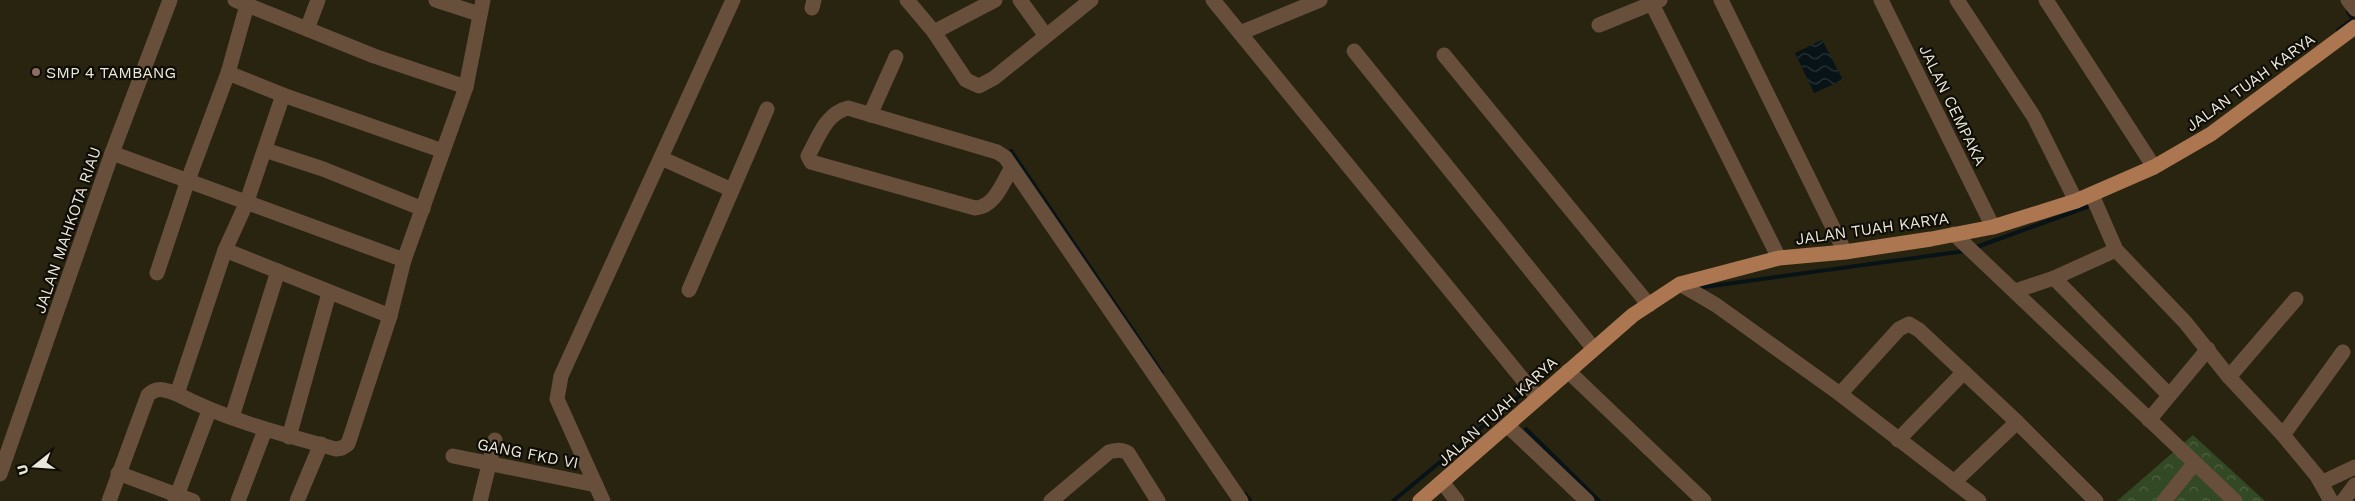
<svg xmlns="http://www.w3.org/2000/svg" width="2355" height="501" font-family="'Work Sans',sans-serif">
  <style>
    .forest { fill: url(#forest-crowns) }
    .water { fill: url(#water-waves) }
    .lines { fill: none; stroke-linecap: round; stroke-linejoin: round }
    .stream { stroke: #071317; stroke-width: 4 }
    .minor { stroke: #684f3c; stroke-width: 15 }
    .major { stroke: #ac7750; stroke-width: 15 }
    .education-dot { fill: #8d6e63; stroke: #0f0d06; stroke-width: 2 }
    .labels { text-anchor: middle; stroke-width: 4.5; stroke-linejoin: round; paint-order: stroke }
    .poi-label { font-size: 16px; fill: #eae8db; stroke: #0f0d06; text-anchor: start }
    .street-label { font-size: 16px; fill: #eae8db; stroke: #0f0d06 }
  </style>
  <defs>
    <pattern id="forest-crowns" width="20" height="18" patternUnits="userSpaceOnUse" patternTransform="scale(1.25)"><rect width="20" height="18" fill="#334824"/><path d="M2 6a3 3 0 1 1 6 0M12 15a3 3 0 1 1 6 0" fill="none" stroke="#516243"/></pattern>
    <pattern id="water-waves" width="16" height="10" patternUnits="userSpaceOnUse" patternTransform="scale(1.25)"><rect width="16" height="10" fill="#071317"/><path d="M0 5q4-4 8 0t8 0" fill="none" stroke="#2b3538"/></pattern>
  </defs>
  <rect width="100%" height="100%" fill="#282410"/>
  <!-- forest -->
  <path class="forest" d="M 2193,435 L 2265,501 L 2117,501 Z"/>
  <!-- water -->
  <path class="water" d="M 1822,40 L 1843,80 L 1814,93 L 1795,53 Z"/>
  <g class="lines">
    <!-- stream -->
    <g class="stream">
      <path d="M 2338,30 L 2353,19 L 2348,12"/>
      <path d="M 1011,151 L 1162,373"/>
      <path d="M 1974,248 L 2087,207"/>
      <path d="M 1697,288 L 1965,251"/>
      <path d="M 1526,429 L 1599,501"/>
      <path d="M 1245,494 L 1250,501"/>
      <path d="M 1393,501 L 1523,393"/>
    </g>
    <!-- minor -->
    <g class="minor">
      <path d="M 235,0 L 374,56 L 466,87"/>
      <path d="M 436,0 L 479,14"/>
      <path d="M 907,0 L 934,32 L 966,80 L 979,86 L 994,78 L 1091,0"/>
      <path d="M 1020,0 L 1046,36"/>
      <path d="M 1213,0 L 1538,398"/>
      <path d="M 1650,0 L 1779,258"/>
      <path d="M 1721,0 L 1845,252"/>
      <path d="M 1881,0 L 1993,227"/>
      <path d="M 1957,0 L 2034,117 L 2076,201"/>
      <path d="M 2046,0 L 2154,167"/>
      <path d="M 2348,0 L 2355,9"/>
      <path d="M 812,8 L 814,0"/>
      <path d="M 1599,25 L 1660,0"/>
      <path d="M 307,29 L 318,0"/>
      <path d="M 934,32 L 995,0"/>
      <path d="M 1240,33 L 1320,0"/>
      <path d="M 1354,51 L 1594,349"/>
      <path d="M 1444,55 L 1649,305"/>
      <path d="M 228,73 L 247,5"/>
      <path d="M 870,115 L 896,57"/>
      <path d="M 265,150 L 323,169 L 423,209"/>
      <path d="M 112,153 L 404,260"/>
      <path d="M 661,158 L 732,190"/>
      <path d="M 1012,167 C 1003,182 995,207 975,208 L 811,162 L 808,156 C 818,138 826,113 848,108 L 997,152 L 1005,157 L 1241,501"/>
      <path d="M 2092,195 L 2116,250 L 2185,322 L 2229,377 L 2283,435 L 2317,476 L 2331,501"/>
      <path d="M 1954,234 L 2235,501"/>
      <path d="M 225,250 L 390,316"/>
      <path d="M 157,273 L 188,180 L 228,73 L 283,95 L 443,151"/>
      <path d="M 2054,278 L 2169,395"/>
      <path d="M 1680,284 L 1716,305 L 1840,394 L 1979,501"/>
      <path d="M 689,290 L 767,109"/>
      <path d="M 2015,291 L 2054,278 L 2116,250"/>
      <path d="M 1568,371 L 1704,501"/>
      <path d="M 2229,377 L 2296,299"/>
      <path d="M 177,394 C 227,420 281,434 336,449 L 342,448 L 348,444 L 390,316 L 404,260 L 466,87 L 483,0"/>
      <path d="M 1840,394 L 1899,329 L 1909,324 L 1919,330 L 2017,422 L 2096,501"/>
      <path d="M 232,417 L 278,271"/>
      <path d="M 2149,420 L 2208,349"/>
      <path d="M 1508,426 L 1587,501"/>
      <path d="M 2283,435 L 2343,352"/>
      <path d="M 289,437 L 329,293"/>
      <path d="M 1898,440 L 1964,372"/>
      <path d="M 453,456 L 596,485"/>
      <path d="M 118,473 L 193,501"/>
      <path d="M 0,474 L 112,153 L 170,0"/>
      <path d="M 1954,482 L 2017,422"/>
      <path d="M 1443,483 L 1457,501"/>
      <path d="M 2321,483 L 2355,467"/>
      <path d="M 109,501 L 148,395 C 158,386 165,390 177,394 L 225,250 L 246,204 L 283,95"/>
      <path d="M 175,501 L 209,411"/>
      <path d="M 238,501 L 265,430"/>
      <path d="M 297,501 L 321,444"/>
      <path d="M 480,501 L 495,440"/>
      <path d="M 603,501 L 557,399 L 561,376 L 733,0"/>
      <path d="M 1051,501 L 1109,452 C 1117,450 1121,449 1128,453 L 1158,501"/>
      <path d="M 2164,501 L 2194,464"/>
      <path d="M 2343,501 L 2355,485"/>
    </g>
    <!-- major -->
    <path class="major" d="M 1420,501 L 1633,315 L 1680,284 L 1779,258 L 1845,252 L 1931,239 L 1993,227 L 2076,201 L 2154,167 L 2211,134 L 2355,27"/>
  </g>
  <!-- markers -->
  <circle class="education-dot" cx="36" cy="72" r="5"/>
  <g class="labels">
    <!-- poi labels -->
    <g class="poi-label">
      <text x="46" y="78">SMP 4 TAMBANG</text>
    </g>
    <!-- street labels -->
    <g class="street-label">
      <text transform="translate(2250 82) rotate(-36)" y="6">JALAN TUAH KARYA</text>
      <text transform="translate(1953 105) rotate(64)" y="6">JALAN CEMPAKA</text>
      <text transform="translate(1872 228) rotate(-8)" y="6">JALAN TUAH KARYA</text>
      <text transform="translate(67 230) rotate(-71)" y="6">JALAN MAHKOTA RIAU</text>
      <text transform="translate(1497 411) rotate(-42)" y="6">JALAN TUAH KARYA</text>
      <text transform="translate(528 453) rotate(11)" y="6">GANG FKD VI</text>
    </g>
  </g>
  <!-- north arrow -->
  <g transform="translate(35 466) rotate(253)" stroke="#0f0d06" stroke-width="4" paint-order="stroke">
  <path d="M0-4L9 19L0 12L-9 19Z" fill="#eae8db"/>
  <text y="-8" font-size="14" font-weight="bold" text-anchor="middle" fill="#eae8db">U</text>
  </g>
</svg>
